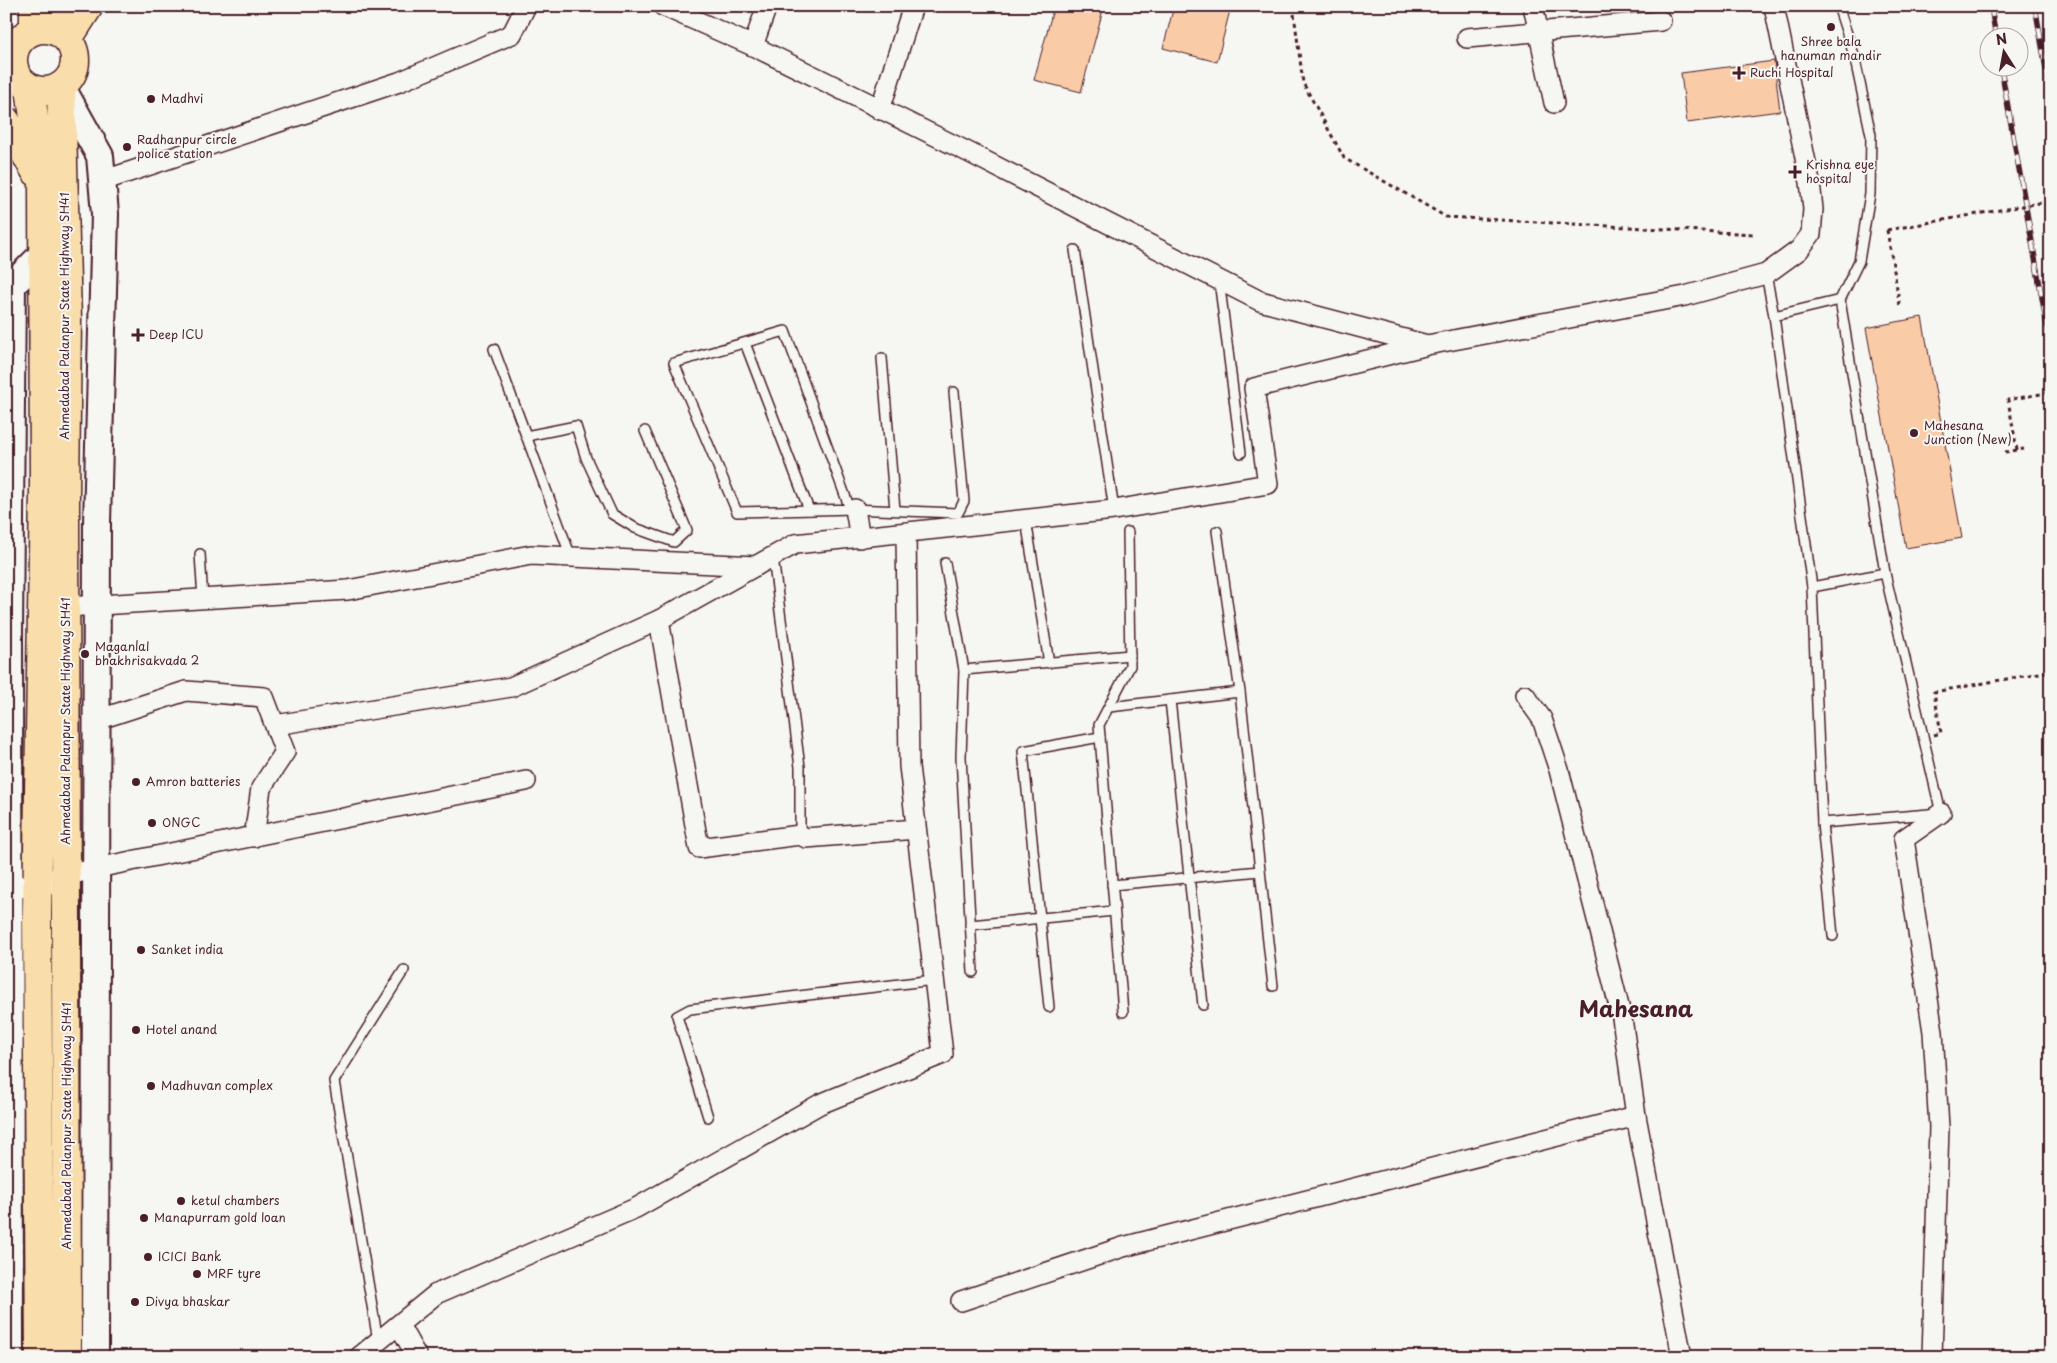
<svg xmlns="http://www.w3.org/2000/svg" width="2057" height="1363" font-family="'Playpen Sans',sans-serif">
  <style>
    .building { fill: #f9cca7; stroke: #4a1f2b }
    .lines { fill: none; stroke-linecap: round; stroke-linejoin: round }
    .lane-casing { stroke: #4a1f2b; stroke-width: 12 }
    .street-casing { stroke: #4a1f2b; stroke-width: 22 }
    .secondary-casing { stroke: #4a1f2b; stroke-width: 30 }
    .primary-casing { stroke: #4a1f2b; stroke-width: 31 }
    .highway-casing { stroke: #4a1f2b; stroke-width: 31 }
    .path { stroke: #4a1f2b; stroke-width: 3; stroke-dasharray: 4 4; stroke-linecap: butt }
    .lane { stroke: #f6f6f2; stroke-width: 9 }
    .street { stroke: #f6f6f2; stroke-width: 19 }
    .secondary { stroke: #f6f6f2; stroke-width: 26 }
    .primary { stroke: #f9deab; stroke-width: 28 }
    .highway { stroke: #f9deab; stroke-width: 28 }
    .rail-casing { stroke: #4a1f2b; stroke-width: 5.5 }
    .rail { stroke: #f6f6f2; stroke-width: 4; stroke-dasharray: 11; stroke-linecap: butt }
    .path-bridge { stroke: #4a1f2b; stroke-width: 3; stroke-dasharray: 4 4; stroke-linecap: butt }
    .poi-dot { fill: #4a1f2b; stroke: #f6f6f2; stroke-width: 2 }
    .labels { text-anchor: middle; stroke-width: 4; stroke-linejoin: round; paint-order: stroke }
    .poi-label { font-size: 12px; fill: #4a1f2b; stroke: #f6f6f2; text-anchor: start }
    .street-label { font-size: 12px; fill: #4a1f2b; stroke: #f6f6f2 }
    .town-label { font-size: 22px; font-weight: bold; fill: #4a1f2b; stroke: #f6f6f2 }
  </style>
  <rect width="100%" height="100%" fill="#f6f6f2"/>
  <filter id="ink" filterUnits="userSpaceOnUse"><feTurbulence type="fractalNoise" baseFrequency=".02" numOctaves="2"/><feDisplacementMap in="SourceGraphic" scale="10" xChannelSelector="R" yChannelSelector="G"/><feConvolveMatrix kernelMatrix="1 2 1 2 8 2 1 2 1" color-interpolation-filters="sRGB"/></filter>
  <g filter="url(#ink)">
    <!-- building -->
    <g class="building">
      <path d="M 1054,6 L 1104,6 L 1081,92 L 1034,80 Z"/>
      <path d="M 1174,6 L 1231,6 L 1217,62 L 1163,48 Z"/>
      <path d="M 1774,61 L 1780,111 L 1687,123 L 1681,73 Z"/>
      <path d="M 1922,317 L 1962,538 L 1906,548 L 1866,328 Z"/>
    </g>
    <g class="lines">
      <defs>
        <g id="lane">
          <path d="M 1075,250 L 1114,510"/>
          <path d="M 1766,274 L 1774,316"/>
          <path d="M 1219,280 L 1241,453"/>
          <path d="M 745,343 L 809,510"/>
          <path d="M 494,349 L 571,557"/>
          <path d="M 882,358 L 895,510"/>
          <path d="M 526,436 L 576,426 L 586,458 L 612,514 L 635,528 L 674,542 L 687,530 L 645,431"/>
          <path d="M 855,509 L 737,512 L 674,363 L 785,331 L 850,509 L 958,513 L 964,501 L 954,392"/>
          <path d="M 1026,520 L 1049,663"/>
          <path d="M 1217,531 L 1240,692"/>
          <path d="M 200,554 L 203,599"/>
          <path d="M 773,557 L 800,767 L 800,835"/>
          <path d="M 945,563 L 964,670"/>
          <path d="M 1812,587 L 1885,573"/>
          <path d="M 1170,700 L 1203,1005"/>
          <path d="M 1109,707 L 1240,692 L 1273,986"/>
          <path d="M 1822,823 L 1941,813 L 1885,573 L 1840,300"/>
          <path d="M 1112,885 L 1260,871"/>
          <path d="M 970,925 L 1114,911"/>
          <path d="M 1833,936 L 1822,823 L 1812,587 L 1774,316 L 1840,300 L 1859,261 L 1870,194 L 1871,135 L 1854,55 L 1838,6"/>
          <path d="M 973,972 L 961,757 L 964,670 L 1130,655"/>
          <path d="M 1049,1007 L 1023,751 L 1100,737"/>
          <path d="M 1123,1012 L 1099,725 L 1130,666 L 1128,532"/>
          <path d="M 708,1117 L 677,1016 L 690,1009 L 934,980"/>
          <path d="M 378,1341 L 334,1081 L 404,970"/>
        </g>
        <g id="street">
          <path d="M 663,6 L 753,46 L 968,152 L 1260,301 L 1427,345 L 1685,296 L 1766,274 L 1799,250 L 1811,234 L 1813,209 L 1810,182 L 1774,6"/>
          <path d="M 1533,6 L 1554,103"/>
          <path d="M 1467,38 L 1661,21"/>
          <path d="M 753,46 L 767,6"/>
          <path d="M 880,110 L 913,6"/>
          <path d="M 102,181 L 399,82 L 512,34 L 526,6"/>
          <path d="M 855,509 L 860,538"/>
          <path d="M 66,607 L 348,590 L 531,555 L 756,566"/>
          <path d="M 659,620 L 699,848 L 800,835 L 806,838 L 916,829"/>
          <path d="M 1525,695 L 1542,719 L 1559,770 L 1622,1018 L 1636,1116 L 1682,1357"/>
          <path d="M 97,720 L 186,691 L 264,697 L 285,752 L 261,788 L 254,837"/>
          <path d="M 275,725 L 511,687 L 659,620 L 795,544 L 1114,510 L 1268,484 L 1254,388 L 1424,346"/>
          <path d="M 6,891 L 97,868 L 526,781"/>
          <path d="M 961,1301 L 1123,1247 L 1636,1116"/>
          <path d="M 399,1325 L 417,1357"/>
          <path d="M 359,1357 L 436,1294 L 636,1208 L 820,1104 L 943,1054 L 909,766 L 906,533"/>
          <path d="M 1932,1357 L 1939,1127 L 1933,1032 L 1904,839 L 1941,813"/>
        </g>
        <g id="secondary">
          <path d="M 61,86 L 100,156 L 105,214 L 97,523 L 95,1357"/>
          <path d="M 10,1357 L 9,634 L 12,285 L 43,254"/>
        </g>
        <g id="primary">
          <path d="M 68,39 L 89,6"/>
          <path d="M 61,86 L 67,320 L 65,496 L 67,1357"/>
          <path d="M 30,88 L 43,184 L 44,492 L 37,913 L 40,1357"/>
          <path d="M 6,121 L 36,172"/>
        </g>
        <g id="highway">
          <path d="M 34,6 L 34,30"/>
          <path d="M 61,6 L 61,33"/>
          <circle cx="44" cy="60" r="31"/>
        </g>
      </defs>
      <!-- lane casing -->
      <use href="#lane" class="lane-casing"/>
      <!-- street casing -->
      <use href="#street" class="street-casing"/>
      <!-- secondary casing -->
      <use href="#secondary" class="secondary-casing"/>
      <!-- primary casing -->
      <use href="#primary" class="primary-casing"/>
      <!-- highway casing -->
      <use href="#highway" class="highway-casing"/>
      <!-- path -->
      <g class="path">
        <path d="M 1293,6 L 1303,83 L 1344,158 L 1446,217 L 1754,234"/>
        <path d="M 1887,230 L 1900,306"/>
        <path d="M 2017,450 L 2008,400 L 2051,392"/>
        <path d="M 2005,452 L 2024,449"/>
        <path d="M 1934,735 L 1941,733 L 1934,692 L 2051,671"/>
      </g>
      <!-- lane -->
      <use href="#lane" class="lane"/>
      <!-- street -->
      <use href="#street" class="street"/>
      <!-- secondary -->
      <use href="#secondary" class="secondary"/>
      <!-- primary -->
      <use href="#primary" class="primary"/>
      <!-- highway -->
      <use href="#highway" class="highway"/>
      <defs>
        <g id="rail">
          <path d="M 1991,6 L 1996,38"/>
          <path d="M 2035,6 L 2051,97"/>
          <path d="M 2001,68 L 2051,348"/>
        </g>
      </defs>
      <!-- rail casing -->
      <use href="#rail" class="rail-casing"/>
      <!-- rail -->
      <use href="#rail" class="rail"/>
      <!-- path-bridge -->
      <path class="path-bridge" d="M 1887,230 L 2051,201"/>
    </g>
  </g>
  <!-- markers -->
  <g class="poi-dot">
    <circle cx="1831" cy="27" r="5"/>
    <path d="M1736.5 65.5h5v5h5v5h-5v5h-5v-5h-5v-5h5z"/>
    <circle cx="151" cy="99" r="5"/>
    <circle cx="127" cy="147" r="5"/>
    <path d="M1792.5 164.5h5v5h5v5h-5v5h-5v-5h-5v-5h5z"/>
    <path d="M135.5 327.5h5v5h5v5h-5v5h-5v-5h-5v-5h5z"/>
    <circle cx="1914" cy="433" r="5"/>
    <circle cx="85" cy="654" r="5"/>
    <circle cx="136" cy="782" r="5"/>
    <circle cx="152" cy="823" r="5"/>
    <circle cx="141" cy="950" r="5"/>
    <circle cx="136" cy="1030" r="5"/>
    <circle cx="151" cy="1086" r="5"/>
    <circle cx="181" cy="1201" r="5"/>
    <circle cx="144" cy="1218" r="5"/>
    <circle cx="148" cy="1257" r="5"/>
    <circle cx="197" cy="1274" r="5"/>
    <circle cx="135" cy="1302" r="5"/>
  </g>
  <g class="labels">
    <!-- poi labels -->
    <g class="poi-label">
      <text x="1831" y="46" text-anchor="middle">Shree bala<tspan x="1831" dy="14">hanuman mandir</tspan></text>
      <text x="1750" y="77">Ruchi Hospital</text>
      <text x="161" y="103">Madhvi</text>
      <text x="137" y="144">Radhanpur circle<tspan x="137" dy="14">police station</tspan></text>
      <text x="1806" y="169">Krishna eye<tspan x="1806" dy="14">hospital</tspan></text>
      <text x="149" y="339">Deep ICU</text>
      <text x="1924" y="430">Mahesana<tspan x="1924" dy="14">Junction (New)</tspan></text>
      <text x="95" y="651">Maganlal<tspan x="95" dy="14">bhakhrisakvada 2</tspan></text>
      <text x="146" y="786">Amron batteries</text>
      <text x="162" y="827">ONGC</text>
      <text x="151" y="954">Sanket india</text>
      <text x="146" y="1034">Hotel anand</text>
      <text x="161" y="1090">Madhuvan complex</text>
      <text x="191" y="1205">ketul chambers</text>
      <text x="154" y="1222">Manapurram gold loan</text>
      <text x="158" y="1261">ICICI Bank</text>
      <text x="207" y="1278">MRF tyre</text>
      <text x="145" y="1306">Divya bhaskar</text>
    </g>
    <!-- street labels -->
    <g class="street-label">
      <text transform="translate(65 316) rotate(-90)" y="4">Ahmedabad Palanpur State Highway SH41</text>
      <text transform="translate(66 721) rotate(-90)" y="4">Ahmedabad Palanpur State Highway SH41</text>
      <text transform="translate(67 1126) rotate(-90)" y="4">Ahmedabad Palanpur State Highway SH41</text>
    </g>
    <!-- town labels -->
    <g class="town-label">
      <text x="1636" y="1017">Mahesana</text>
    </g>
  </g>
  <!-- margin -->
  <rect width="2057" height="1363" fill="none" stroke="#f6f6f2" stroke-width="25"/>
  <rect x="12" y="12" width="2032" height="1338" fill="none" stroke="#4a1f2b" stroke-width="2" filter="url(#ink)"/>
  <!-- north arrow -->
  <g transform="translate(2004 52) rotate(349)"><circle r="24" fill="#f6f6f2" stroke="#b1a0a2"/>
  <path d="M0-4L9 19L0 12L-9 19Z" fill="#4a1f2b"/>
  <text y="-8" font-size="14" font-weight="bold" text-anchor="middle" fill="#4a1f2b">N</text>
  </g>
</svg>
